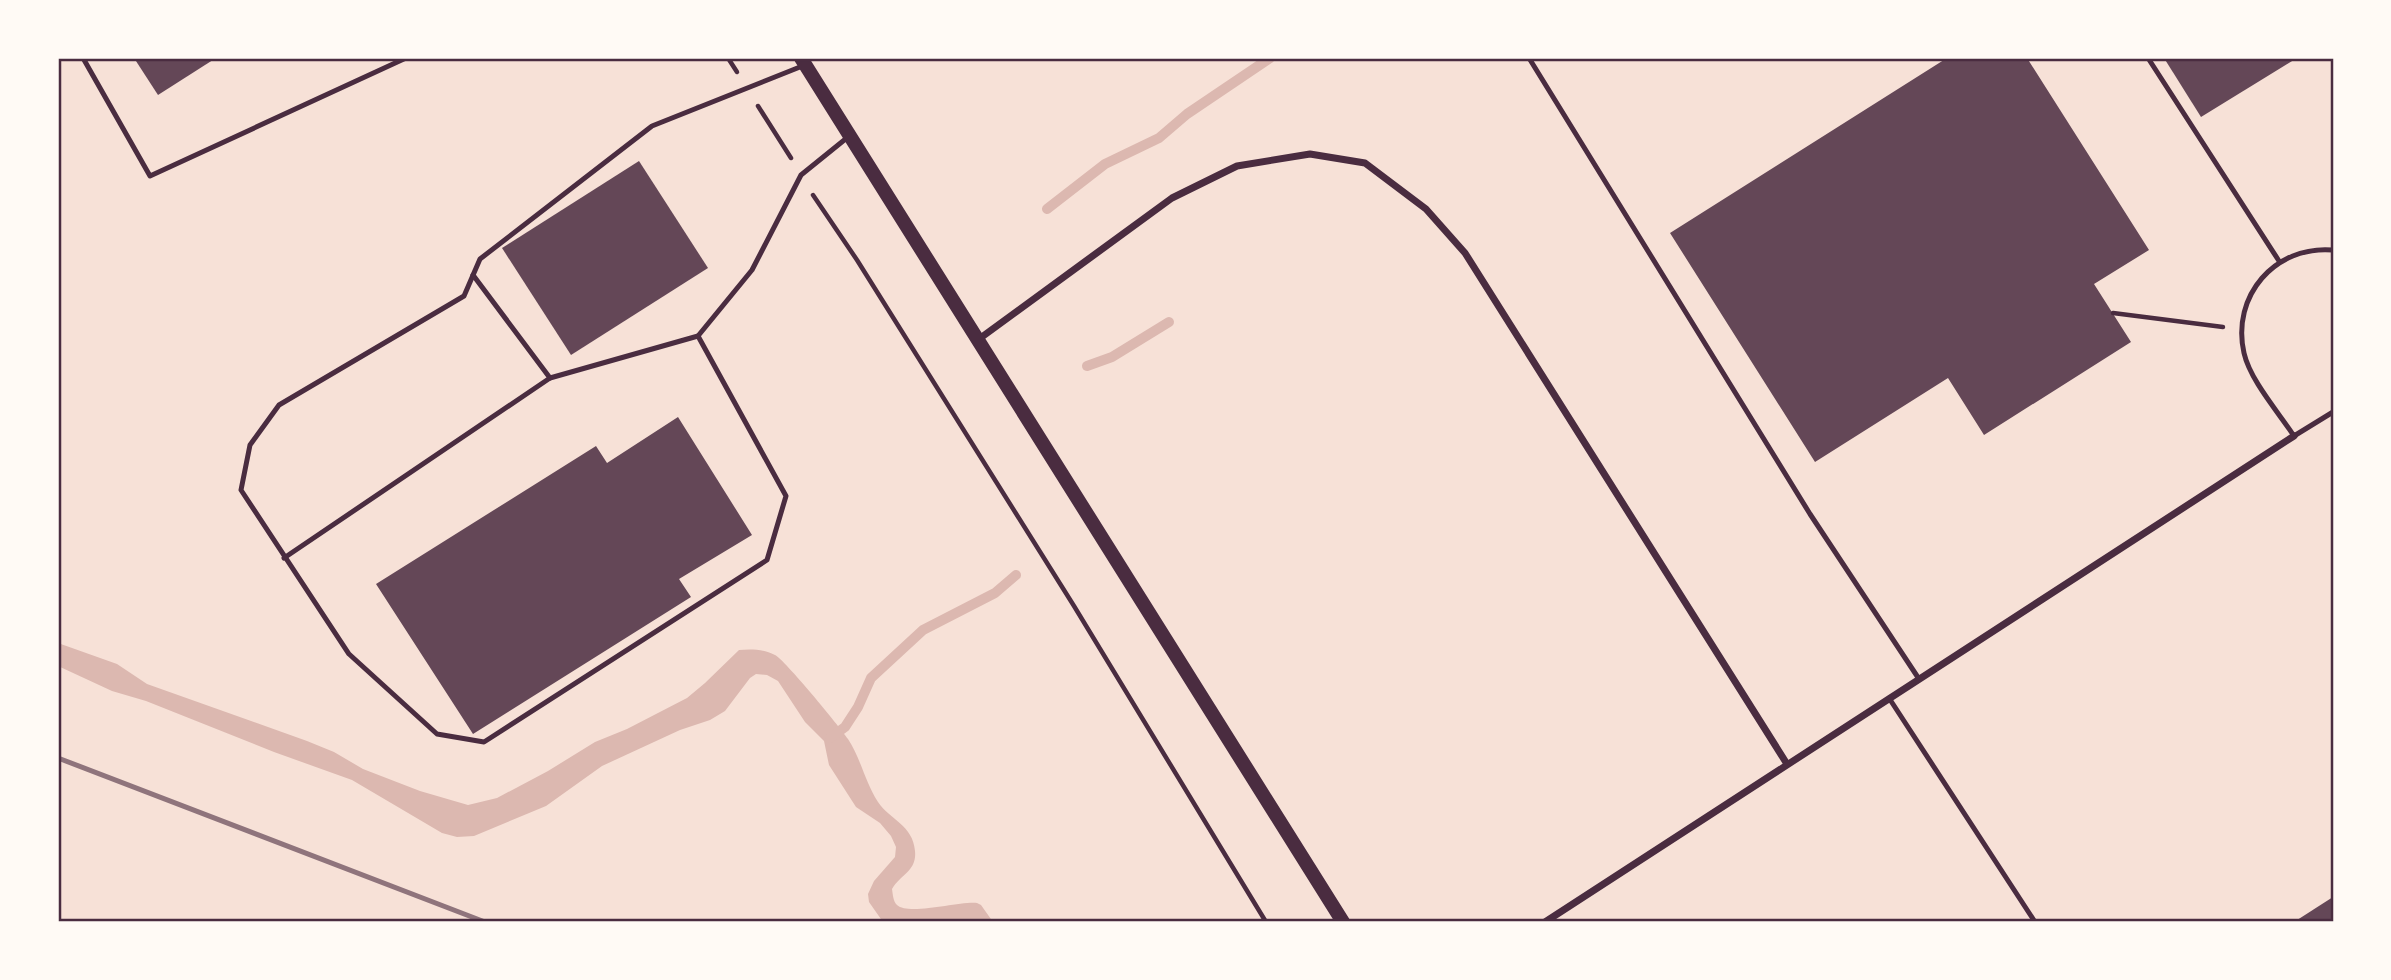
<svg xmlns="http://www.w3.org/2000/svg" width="2391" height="980" font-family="Karla,sans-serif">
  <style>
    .water { fill: #dcb8b0 }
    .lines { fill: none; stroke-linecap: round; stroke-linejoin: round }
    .stream { stroke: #dcb8b0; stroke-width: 10 }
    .building { fill: #644757 }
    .path { stroke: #4a2c40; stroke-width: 4.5 }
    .service { stroke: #4a2c40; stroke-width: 5 }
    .minor { stroke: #4a2c40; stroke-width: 7 }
    .secondary { stroke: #4a2c40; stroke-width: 14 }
    .rail { stroke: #8f747c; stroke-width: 5 }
    .neatline { fill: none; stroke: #4a2c40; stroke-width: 2.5 }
  </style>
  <rect width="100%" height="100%" fill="#f7e1d7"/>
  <!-- water -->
  <path class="water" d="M 58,643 L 117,664 L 147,684 L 307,741 L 334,752 L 363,769 L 420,791 L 468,805 L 497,798 L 548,771 L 595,742 L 627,729 L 687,698 L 705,683 L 739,650 C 751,649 763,649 775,655 C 784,659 840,727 848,739 C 861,759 865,782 878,802 C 890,820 913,825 915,851 C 917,871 901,874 892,889 C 893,895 893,901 897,905 C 909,916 959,901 977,903 L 981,905 L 993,922 L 883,922 L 869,902 L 868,894 L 874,881 L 895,857 L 896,847 L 891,836 L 880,823 L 856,807 L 829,765 L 824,741 L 805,722 L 778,681 L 767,675 L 756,674 L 750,678 L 725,711 L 710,720 L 680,730 L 602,766 L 546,806 L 474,836 L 457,837 L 442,833 L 352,780 L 274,752 L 146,701 L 112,691 L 58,666 Z"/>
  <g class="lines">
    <!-- stream -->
    <g class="stream">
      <path d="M 1047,209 L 1105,164 L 1159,138 L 1187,114 L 1270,58"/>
      <path d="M 1087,366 L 1112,357 L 1169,322"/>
      <path d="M 830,738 L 845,727 L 858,707 L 871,678 L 923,630 L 995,593 L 1016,575"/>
    </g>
  </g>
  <!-- building -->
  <g class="building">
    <path d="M 134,58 L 216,58 L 158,95 Z"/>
    <path d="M 1947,58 L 2027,58 L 2149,250 L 2094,284 L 2131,342 L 1984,435 L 1948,378 L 1815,462 L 1670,233 Z"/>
    <path d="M 2164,58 L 2297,58 L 2201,117 Z"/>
    <path d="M 639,161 L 708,268 L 571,355 L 502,248 Z"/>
    <path d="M 678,417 L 752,535 L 679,579 L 691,597 L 473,734 L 376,584 L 596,446 L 607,463 Z"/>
    <path d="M 2333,897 L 2333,922 L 2294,922 Z"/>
  </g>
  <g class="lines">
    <!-- path -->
    <g class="path">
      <path d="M 728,58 L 737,72"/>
      <path d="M 758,106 L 791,158"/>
      <path d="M 813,195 L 857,260 L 1074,606 L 1266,922"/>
      <path d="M 2113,313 L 2223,327"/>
    </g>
    <!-- service -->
    <g class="service">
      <path d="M 83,58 L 150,176 L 406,58"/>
      <path d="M 1529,58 L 1810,514 L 1919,679"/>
      <path d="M 2148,58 L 2279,261"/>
      <path d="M 805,65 L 652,126 L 480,259 L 464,296 L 279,405 L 250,445 L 241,490 L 349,654 L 437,734 L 484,742 L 767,560 L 786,496 L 698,336 L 752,270 L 801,175 L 848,137"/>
      <path d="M 2333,250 C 2275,245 2231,296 2244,353 C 2250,380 2279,413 2294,436 L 2333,412"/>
      <path d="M 473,275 L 550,378"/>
      <path d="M 284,558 L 550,378 L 698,336"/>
      <path d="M 1889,698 L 2035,922"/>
    </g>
    <!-- minor -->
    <g class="minor">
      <path d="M 979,339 L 1172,198 L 1237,166 L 1310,154 L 1365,163 L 1426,209 L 1465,253 L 1787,764"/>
      <path d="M 1545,922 L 2294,436"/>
    </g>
    <!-- secondary -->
    <path class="secondary" d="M 801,58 L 1343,922"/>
    <!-- rail -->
    <path class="rail" d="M 58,758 L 485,922"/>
  </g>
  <!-- border -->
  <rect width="2391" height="980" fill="none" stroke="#fffaf5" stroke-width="119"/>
  <rect x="60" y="60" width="2272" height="860" class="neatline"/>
</svg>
